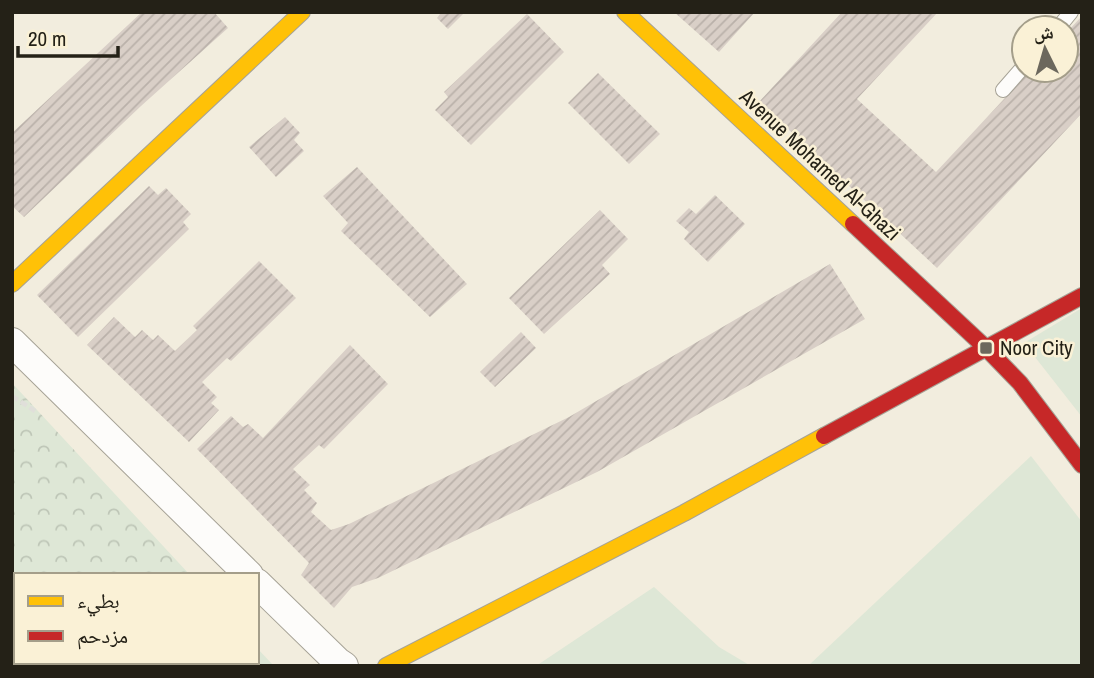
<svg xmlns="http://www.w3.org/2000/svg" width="1094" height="678" font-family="'Archivo Narrow','Noto Naskh Arabic',sans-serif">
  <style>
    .grass { fill: #dee7d6 }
    .park { fill: url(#park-crowns) }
    .building { fill: url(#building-hatch) }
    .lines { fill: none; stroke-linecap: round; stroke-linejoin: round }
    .lane-casing { stroke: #a6a296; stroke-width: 16 }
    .street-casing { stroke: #a6a296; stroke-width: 30 }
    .slow-casing { stroke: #a6a296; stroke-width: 18 }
    .jam-casing { stroke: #a6a296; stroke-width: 18 }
    .path { stroke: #e0dfda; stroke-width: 4.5; stroke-dasharray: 7 3.5; stroke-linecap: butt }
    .lane { stroke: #fdfcfa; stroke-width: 14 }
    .street { stroke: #fdfcfa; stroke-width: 28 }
    .slow { stroke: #ffc107; stroke-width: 16 }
    .jam { stroke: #c62828; stroke-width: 16 }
    .poi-dot { fill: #6c685d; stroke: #faf1d6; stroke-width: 2.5 }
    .labels { text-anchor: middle; stroke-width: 5; stroke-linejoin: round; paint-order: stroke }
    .street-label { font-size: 21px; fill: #242117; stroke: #faf1d6 }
    .poi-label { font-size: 21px; fill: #242117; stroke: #faf1d6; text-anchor: start }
  </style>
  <defs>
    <pattern id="park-crowns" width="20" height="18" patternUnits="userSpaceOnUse" patternTransform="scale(1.75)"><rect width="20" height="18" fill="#dee7d6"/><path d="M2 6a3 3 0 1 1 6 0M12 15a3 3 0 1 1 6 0" fill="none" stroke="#bec6b7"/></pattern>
    <pattern id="building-hatch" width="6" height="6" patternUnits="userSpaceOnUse" patternTransform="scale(1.75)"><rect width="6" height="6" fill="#d9cfc7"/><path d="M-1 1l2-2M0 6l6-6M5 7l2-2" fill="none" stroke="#bab1aa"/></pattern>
  </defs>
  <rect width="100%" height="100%" fill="#f2edde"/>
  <!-- grass -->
  <g class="grass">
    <path d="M 1082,308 L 1082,417 L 1024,343 Z"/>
    <path d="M 1031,456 L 1082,522 L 1082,666 L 808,666 Z"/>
    <path d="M 654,587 L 719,647 L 751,666 L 536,666 Z"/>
  </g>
  <!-- park -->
  <path class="park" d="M 12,383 L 190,575 L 16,575 L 16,662 L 257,662 L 257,648 L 274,666 L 12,666 Z"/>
  <!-- building -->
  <g class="building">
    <path d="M 142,12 L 214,12 L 228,28 L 141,106 L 24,217 L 12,206 L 12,133 Z"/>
    <path d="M 438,12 L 465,12 L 448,29 L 437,18 L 440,14 Z"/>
    <path d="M 674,12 L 755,12 L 719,52 Z"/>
    <path d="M 842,12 L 938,12 L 857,99 L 936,172 L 1031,70 L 1066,70 L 1066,33 L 1082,16 L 1082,113 L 937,268 L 759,102 Z"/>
    <path d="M 527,14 L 564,52 L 471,145 L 435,110 L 448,97 L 444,92 Z"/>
    <path d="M 598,73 L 660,134 L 629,164 L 568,103 Z"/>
    <path d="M 285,117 L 300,133 L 294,140 L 304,151 L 276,177 L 249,147 Z"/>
    <path d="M 357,167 L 467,284 L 430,317 L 341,231 L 348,223 L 323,196 Z"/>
    <path d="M 149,186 L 158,195 L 166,188 L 191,214 L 183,222 L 189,229 L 78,337 L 37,295 Z"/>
    <path d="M 715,195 L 745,224 L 708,262 L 684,239 L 689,232 L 676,221 L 689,208 L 696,214 Z"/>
    <path d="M 600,210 L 628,239 L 602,265 L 610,274 L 544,334 L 509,298 Z"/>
    <path d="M 259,261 L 296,298 L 231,361 L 227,358 L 202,382 L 217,397 L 211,403 L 219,410 L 189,442 L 87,345 L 114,317 L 135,337 L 142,330 L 153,340 L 158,335 L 175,351 L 197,330 L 193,326 Z"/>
    <path d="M 830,264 L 865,319 L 597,472 L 378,578 L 352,587 L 334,608 L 301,575 L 309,563 L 197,449 L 231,416 L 243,427 L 248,424 L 263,438 L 350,345 L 388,384 L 324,449 L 319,445 L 293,469 L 310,485 L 304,490 L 317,503 L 311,512 L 331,530 L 349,524 L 569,417 Z"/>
    <path d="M 521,332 L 536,348 L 495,387 L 480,372 Z"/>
  </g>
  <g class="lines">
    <defs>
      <g id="lane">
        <path d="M 1058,28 L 1071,12"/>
        <path d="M 1003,90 L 1024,66"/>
      </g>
      <g id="street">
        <path d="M 12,342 L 249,575"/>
        <path d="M 257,583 L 338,662 L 344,666"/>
      </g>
      <g id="slow">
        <path d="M 625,12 L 853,224"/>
        <path d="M 12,284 L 302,12"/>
        <path d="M 386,666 L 684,513 L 824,436"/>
      </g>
      <g id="jam">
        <path d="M 853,224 L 986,348 L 1020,383 L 1082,465"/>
        <path d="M 824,436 L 1082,296"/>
      </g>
    </defs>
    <!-- lane casing -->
    <use href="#lane" class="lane-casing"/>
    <!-- street casing -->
    <use href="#street" class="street-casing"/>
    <!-- slow casing -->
    <use href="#slow" class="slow-casing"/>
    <!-- jam casing -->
    <use href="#jam" class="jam-casing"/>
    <!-- path -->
    <path class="path" d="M 12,396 L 35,411"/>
    <!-- lane -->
    <use href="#lane" class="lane"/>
    <!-- street -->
    <use href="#street" class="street"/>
    <!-- slow -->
    <use href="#slow" class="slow"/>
    <!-- jam -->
    <use href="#jam" class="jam"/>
  </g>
  <!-- markers -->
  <rect class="poi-dot" x="979" y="341" width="14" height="14" rx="3.5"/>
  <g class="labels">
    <!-- street labels -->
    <g class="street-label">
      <text transform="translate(820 165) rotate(43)" y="7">Avenue Mohamed Al-Ghazi</text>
    </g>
    <!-- poi labels -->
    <g class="poi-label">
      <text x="1000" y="355">Noor City</text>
    </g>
  </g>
  <!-- border -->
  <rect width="1094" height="678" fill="none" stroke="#242117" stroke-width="28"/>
  <!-- legend -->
  <rect x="14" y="573" width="245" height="91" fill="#faf1d6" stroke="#a49e8a" stroke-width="2"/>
  <rect x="28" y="596" width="35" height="10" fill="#ffc107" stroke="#a49e8a" stroke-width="2"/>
  <text x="77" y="608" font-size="21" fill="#242117">بطيء</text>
  <rect x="28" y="631" width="35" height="10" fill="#c62828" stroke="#a49e8a" stroke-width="2"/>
  <text x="77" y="643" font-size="21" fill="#242117">مزدحم</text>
  <!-- north arrow -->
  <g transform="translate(1045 49) rotate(355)"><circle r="33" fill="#faf1d6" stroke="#a49e8a" stroke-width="2"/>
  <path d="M0-5L12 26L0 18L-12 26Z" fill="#6c685d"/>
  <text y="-10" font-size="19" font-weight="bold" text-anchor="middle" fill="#242117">ش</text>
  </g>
  <!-- scale -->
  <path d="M18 46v10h100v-10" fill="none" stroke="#242117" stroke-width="3.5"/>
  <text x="28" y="46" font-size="21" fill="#242117" stroke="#faf1d6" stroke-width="5" paint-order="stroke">20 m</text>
</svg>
